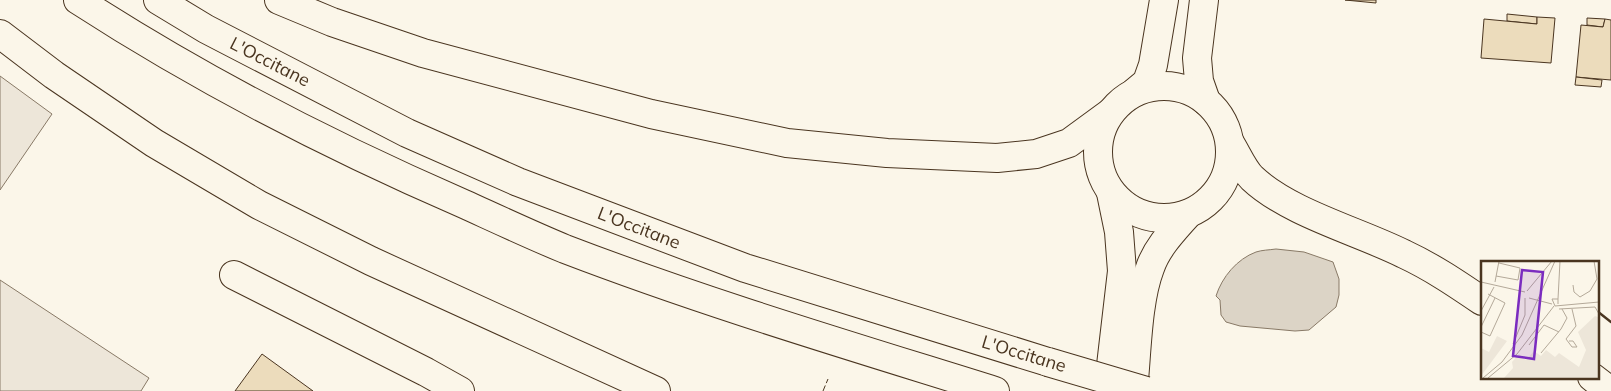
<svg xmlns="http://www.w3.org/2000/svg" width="1611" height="391" font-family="Mulish,sans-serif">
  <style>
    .green { fill: #ede6d9; stroke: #887966 }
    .water { fill: #dcd4c6; stroke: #887966 }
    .building { fill: #ecdcbc; stroke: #4a3520 }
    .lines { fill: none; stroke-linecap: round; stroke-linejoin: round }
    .minor-casing { stroke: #4a3520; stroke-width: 30 }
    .major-casing { stroke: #4a3520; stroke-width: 30 }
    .highway-casing { stroke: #4a3520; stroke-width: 30 }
    .minor { stroke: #fbf6e9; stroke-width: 28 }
    .major { stroke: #fbf6e9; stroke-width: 28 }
    .highway { stroke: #fbf6e9; stroke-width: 28 }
    .highway-bridge-casing { stroke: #4a3520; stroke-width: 30; stroke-linecap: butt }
    .highway-bridge { stroke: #fbf6e9; stroke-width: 28 }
    .fence { stroke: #4a3520; stroke-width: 1; stroke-dasharray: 6 2.5; stroke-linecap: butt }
    .wall { stroke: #4a3520; stroke-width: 2.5 }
    .labels { text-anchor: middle; stroke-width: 4; stroke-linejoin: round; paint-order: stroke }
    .street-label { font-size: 18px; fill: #4a3520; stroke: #fbf6e9 }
    .inset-road { fill: none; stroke: #b4a999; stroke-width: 1 }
    .view { fill: #7b2cbf; fill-opacity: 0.15; stroke: #7b2cbf; stroke-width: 2.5 }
    .inset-edge { fill: none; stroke: #4a3520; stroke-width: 2.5 }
  </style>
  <rect width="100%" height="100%" fill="#fbf6e9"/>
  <!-- green -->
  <g class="green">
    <path d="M 0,76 L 52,114 L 0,190 Z"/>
    <path d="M 0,280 L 149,378 L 141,391 L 0,391 Z"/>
  </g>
  <!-- water -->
  <path class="water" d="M 1276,249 L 1304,252 L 1333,262 L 1339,279 L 1339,295 L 1336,307 L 1309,330 L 1295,331 L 1240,326 L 1226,322 L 1221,315 L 1220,300 L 1216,296 C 1222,277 1237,259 1256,252 C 1262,250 1269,250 1276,249 Z"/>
  <!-- building -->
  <g class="building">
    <path d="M 1345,0 L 1376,0 L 1376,3 Z"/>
    <path d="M 1507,14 L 1537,17 L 1537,24 L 1507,21 Z"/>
    <path d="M 1537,17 L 1555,18 L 1551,63 L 1481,58 L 1484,19 L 1537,24 Z"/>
    <path d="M 1587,18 L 1605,19 L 1603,27 L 1587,25 Z"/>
    <path d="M 1605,19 L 1611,20 L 1611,80 L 1576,77 L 1581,25 L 1603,27 Z"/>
    <path d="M 1576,77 L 1602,80 L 1601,87 L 1575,85 Z"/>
    <path d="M 262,354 L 313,391 L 235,391 Z"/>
  </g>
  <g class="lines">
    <defs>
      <path id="minor" d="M 234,275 L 426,372 L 460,391"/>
      <g id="major">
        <path d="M 1204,0 L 1197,58 L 1199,81 L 1206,101"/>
        <circle cx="1164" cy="152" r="66"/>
        <path d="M 1135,92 L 1147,82 L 1153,65 L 1164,0"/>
        <path d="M 1108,391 L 1122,271 L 1119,232 L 1111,193"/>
        <path d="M 1133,391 C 1137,354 1137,302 1150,268 C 1157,247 1174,230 1188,214"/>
      </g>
      <g id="highway">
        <path d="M 78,0 C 200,79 330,146 464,204 C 497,219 531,235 565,249 C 706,303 851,346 995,391"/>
        <path d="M 158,0 L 206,29 L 407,133 L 518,182 L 745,268 L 1048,362"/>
        <path d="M 279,0 L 332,22 L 423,53 L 651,114 L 787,143 L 887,153 L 997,158 L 1036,154 L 1069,143 L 1110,113"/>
        <path d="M 0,34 L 54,75 L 154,143 L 259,205 L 371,261 L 656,391"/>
        <path d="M 1230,143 C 1237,154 1243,169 1252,178 C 1289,213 1358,231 1404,254 C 1432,267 1457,284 1482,301"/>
        <path d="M 1592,377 L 1610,391"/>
      </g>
    </defs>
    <!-- minor casing -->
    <use href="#minor" class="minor-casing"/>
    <!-- major casing -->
    <use href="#major" class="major-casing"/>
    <!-- highway casing -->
    <use href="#highway" class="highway-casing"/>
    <!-- minor -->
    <use href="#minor" class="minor"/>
    <!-- major -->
    <use href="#major" class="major"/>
    <!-- highway -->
    <use href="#highway" class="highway"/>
    <defs>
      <path id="highway-bridge" d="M 1048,362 L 1146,391"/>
    </defs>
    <!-- highway-bridge casing -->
    <use href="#highway-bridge" class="highway-bridge-casing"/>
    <!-- highway-bridge -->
    <use href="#highway-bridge" class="highway-bridge"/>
    <!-- fence -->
    <path class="fence" d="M 823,391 L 828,379"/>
    <!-- wall -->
    <path class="wall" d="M 1597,311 L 1611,322"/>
  </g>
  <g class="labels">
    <!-- street labels -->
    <g class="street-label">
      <text transform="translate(270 62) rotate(27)" y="6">L'Occitane</text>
      <text transform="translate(639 228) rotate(21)" y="6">L'Occitane</text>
      <text transform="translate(1024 354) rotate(17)" y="6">L'Occitane</text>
    </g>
  </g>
  <!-- overview -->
  <g transform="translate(1481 261)">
    <rect width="118" height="118" fill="#fbf6e9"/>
    <path d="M 114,55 L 117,56 L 117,117 L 23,117 L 32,107 L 31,101 L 38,93 L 45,99 L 53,90 L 60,95 L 65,89 L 74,96 L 78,92 L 98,106 L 105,89 L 97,71 ZM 16,75 L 26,80 L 0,115 L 0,87 L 8,91 Z" fill="#ede6d9"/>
    <path class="inset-road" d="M 15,15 L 37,19 L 39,7 L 18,2M 0,21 L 44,31M 14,21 L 18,0M 92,24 L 93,31 L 99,36 L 109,30 L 116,18 L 113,0M 46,30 L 71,0M 48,37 L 71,43M 77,38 L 79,0M 77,43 L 77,38 L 71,38 L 74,45 L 118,41M 78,48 L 114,46 L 118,53M 0,50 L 13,26M 0,66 L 14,37M 0,71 L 9,75 L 24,42 L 7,33M 88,80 L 92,80 L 96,86 L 91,86 L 85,78 L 95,65 L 91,48M 32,83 L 44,54 L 44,37M 48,84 L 63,64 L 78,71M 60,92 L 80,68 L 86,57 L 81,48M 2,117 L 21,101 L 41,74 L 74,0M 7,117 L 36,93 L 73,45"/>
    <path class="view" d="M 41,9 L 62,11 L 53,98 L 32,95 Z"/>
    <rect width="118" height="118" class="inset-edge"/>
  </g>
</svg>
